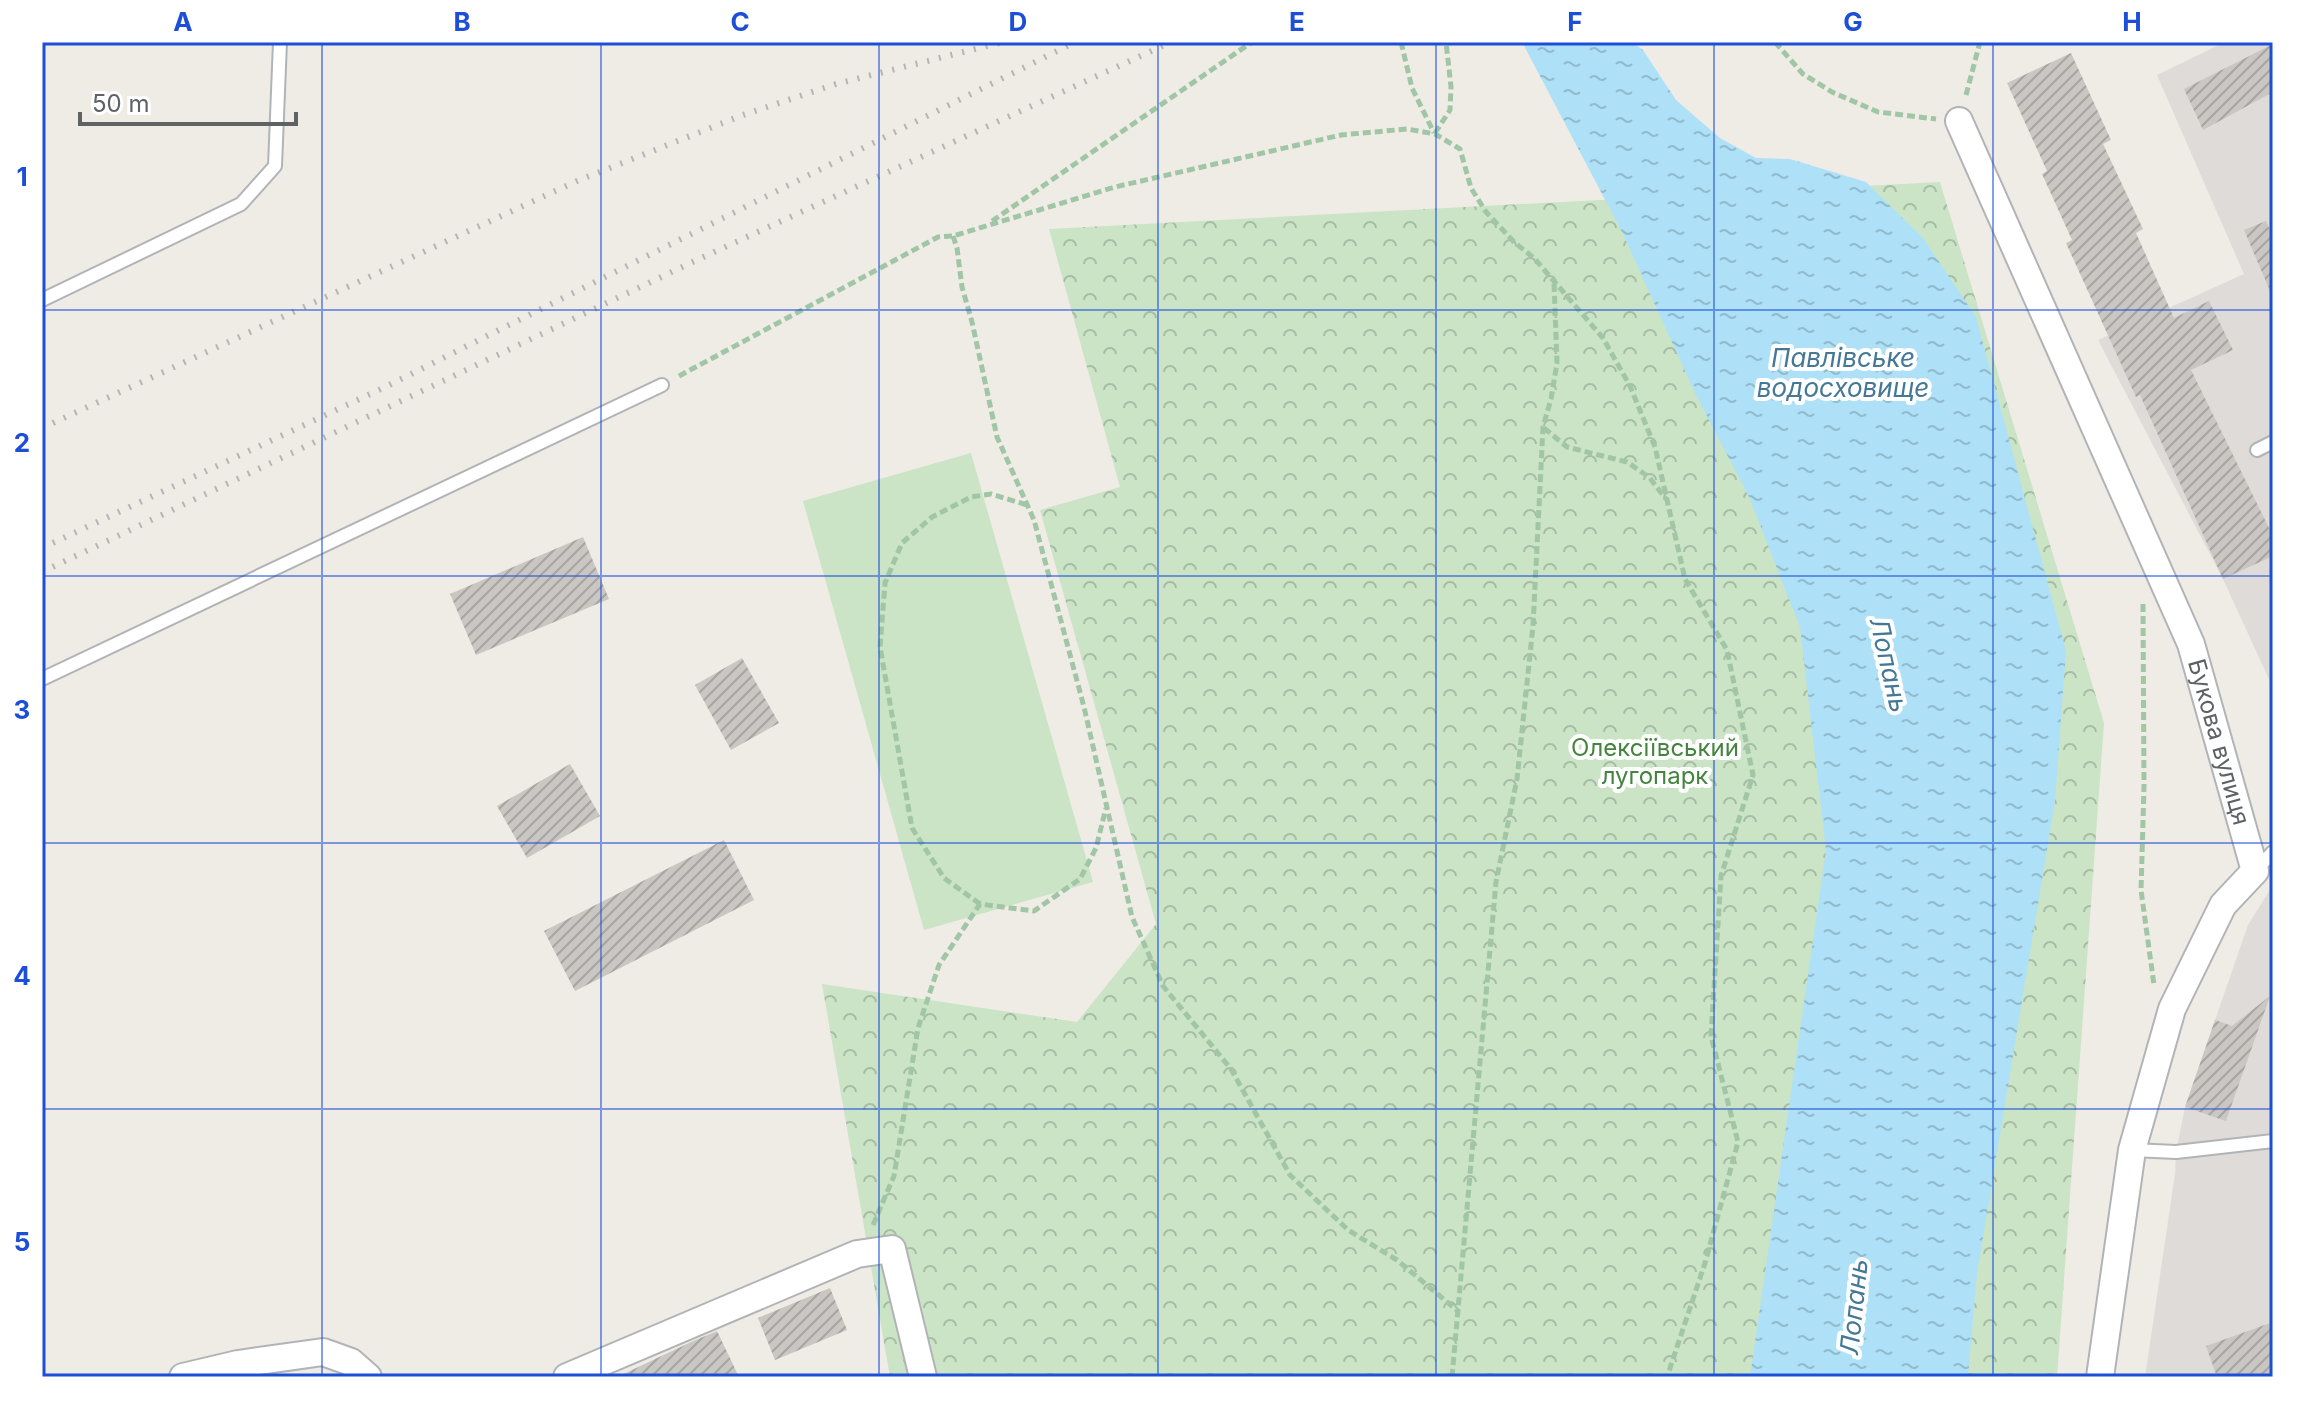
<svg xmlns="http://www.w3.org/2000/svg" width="2315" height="1419" font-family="Inter,sans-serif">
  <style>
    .industrial { fill: #dedbd8 }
    .forest { fill: url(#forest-crowns) }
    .garden { fill: #cae4c5 }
    .water { fill: url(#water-ripples) }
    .building { fill: url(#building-hatch) }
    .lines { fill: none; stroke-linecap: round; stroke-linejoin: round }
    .lane-casing { stroke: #b1b4b7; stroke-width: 16 }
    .street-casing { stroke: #b1b4b7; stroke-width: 30 }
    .path { stroke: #a1c6a6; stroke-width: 5; stroke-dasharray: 8 4; stroke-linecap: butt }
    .lane { stroke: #fff; stroke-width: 12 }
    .street { stroke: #fff; stroke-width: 26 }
    .rail { stroke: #b4b5b5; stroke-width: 6; stroke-dasharray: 2 10; stroke-linecap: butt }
    .grid { fill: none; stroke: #1d4ed8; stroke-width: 2; stroke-opacity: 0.55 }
    .labels { text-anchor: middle; stroke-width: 8; stroke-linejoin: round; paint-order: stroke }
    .street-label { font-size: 24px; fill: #5e6265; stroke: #fff }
    .park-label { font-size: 24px; fill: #44843e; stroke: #fff }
    .water-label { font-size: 26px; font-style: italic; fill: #457897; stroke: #fff }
    .neatline { fill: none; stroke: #1d4ed8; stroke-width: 3 }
    .grid-label { font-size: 26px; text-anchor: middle; font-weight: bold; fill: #1d4ed8 }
  </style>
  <defs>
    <pattern id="forest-crowns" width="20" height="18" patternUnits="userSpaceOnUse" patternTransform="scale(2)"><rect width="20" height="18" fill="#cae4c5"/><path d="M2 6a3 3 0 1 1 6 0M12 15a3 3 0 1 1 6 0" fill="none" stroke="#a7bca4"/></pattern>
    <pattern id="water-ripples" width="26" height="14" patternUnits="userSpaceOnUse" patternTransform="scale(2)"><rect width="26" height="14" fill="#aee1f7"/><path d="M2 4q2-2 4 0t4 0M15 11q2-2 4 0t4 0" fill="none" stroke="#91bacc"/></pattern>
    <pattern id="building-hatch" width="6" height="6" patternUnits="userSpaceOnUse" patternTransform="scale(2)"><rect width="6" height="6" fill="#cac7c3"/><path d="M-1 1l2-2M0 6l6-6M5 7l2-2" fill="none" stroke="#a7a5a2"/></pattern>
  </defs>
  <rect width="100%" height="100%" fill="#efece6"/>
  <!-- industrial -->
  <g class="industrial">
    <path d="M 2225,42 L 2273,42 L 2273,688 L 2223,579 L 2098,340 L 2244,274 L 2157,75 Z"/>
    <path d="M 2273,885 L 2273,1377 L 2145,1377 L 2175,1174 L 2176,1152 L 2185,1107 L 2248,925 Z"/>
  </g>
  <!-- forest -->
  <path class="forest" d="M 1940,182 L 2104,723 L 2057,1377 L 890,1377 L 822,984 L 1077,1022 L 1156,924 L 1040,510 L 1120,487 L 1049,229 Z"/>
  <!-- garden -->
  <path class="garden" d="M 971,453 L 1093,882 L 924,930 L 803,501 Z"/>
  <!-- water -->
  <path class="water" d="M 1522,42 L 1632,42 L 1643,50 L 1676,100 L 1720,138 L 1756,158 L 1790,159 L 1866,182 L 1923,238 L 1976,317 L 2066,651 L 2055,801 L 1977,1274 L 1968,1377 L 1750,1377 L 1826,850 L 1800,627 L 1749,497 L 1695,393 L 1622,232 Z"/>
  <!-- building -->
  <g class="building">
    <path d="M 2273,44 L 2273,92 L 2203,130 L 2184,89 Z"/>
    <path d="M 2071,53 L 2111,140 L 2103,144 L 2143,229 L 2136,233 L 2174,318 L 2209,301 L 2233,350 L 2191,370 L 2273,536 L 2273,556 L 2223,579 L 2140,395 L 2136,397 L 2066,243 L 2072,240 L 2042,174 L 2047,171 L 2007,83 Z"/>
    <path d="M 2266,221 L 2273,237 L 2273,298 L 2244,230 Z"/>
    <path d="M 583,537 L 609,599 L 476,655 L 450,594 Z"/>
    <path d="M 742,658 L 779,723 L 731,750 L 695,685 Z"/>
    <path d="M 570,764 L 600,816 L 527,858 L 497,806 Z"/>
    <path d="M 724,840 L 754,900 L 575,991 L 544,931 Z"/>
    <path d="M 2270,996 L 2226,1121 L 2185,1107 L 2215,1020 L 2232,1026 Z"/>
    <path d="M 830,1288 L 847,1330 L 775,1360 L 758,1318 Z"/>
    <path d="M 2273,1322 L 2273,1377 L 2217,1377 L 2206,1346 Z"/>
    <path d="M 717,1331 L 739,1377 L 617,1377 L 691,1342 Z"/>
  </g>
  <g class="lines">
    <defs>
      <g id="lane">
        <path d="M 42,300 L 241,204 L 275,166 L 280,42"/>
        <path d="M 2257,450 L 2273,442"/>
        <path d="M 42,679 L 662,385"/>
        <path d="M 2255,871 L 2273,852"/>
        <path d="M 2132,1150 L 2176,1152 L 2273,1141"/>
      </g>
      <g id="street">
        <path id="s1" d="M 1959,121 L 2191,644 L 2255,871 L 2223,905 L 2172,1009 L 2132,1150 L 2100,1377"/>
        <path d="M 183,1377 L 238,1364 L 323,1352 L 351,1362 L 368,1377"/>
        <path d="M 567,1377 L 857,1254 L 892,1249 L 923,1377"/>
      </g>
    </defs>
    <!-- lane casing -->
    <use href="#lane" class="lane-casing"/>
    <!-- street casing -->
    <use href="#street" class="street-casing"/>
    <!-- path -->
    <g class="path">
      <path d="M 1401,42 L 1412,88 L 1434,133"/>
      <path d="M 1775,42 L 1803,74 L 1832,92 L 1878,112 L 1936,119"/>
      <path d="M 1966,95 L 1980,42"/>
      <path d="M 1435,133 L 1450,110 L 1451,87 L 1446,42"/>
      <path d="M 992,221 L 1252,42"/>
      <path d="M 953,236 L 957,248 L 962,287 L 972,322 L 997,437 L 1034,520 L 1084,707 L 1132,917 L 1163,986 L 1231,1069 L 1290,1175 L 1348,1230 L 1397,1260 L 1459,1312"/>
      <path d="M 679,376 L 938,237 L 953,236 L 1115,187 L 1341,135 L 1407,129 L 1435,134 L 1460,149 L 1471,188 L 1486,212 L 1514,242 L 1534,258 L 1603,338 L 1630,386 L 1655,447 L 1685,579 L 1727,650 L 1753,775 L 1721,876 L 1711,1036 L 1738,1142 L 1705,1263 L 1667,1377"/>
      <path d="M 1544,428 L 1567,447 L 1627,462 L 1649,477 L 1666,499"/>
      <path d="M 2143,604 L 2144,787 L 2141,890 L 2154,985"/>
      <path d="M 980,904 L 944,878 L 912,828 L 880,647 L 885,583 L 902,543 L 932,517 L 971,497 L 991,494 L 1027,505"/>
      <path d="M 873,1225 L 894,1176 L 918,1028 L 939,965 L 980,904 L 1034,911 L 1080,879 L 1096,848 L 1106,808"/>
      <path d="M 1452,1377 L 1496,882 L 1517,779 L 1533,626 L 1543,427 L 1551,399 L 1557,363 L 1554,282"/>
    </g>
    <!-- lane -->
    <use href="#lane" class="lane"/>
    <!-- street -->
    <use href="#street" class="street"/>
    <!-- rail -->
    <g class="rail">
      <path d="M 42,428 L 577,181 L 743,115 L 836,84 L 1003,42"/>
      <path d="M 42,548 L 383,388 L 1075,42"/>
      <path d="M 42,572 L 699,259 L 1171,42"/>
    </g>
  </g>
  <!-- grid -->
  <path class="grid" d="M 322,42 L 322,1377M 601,42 L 601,1377M 879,42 L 879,1377M 1158,42 L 1158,1377M 1436,42 L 1436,1377M 1714,42 L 1714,1377M 1993,42 L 1993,1377M 42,310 L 2273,310M 42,576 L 2273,576M 42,843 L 2273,843M 42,1109 L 2273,1109"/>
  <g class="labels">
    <!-- street labels -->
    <g class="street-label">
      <text dy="8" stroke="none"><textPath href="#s1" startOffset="674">Букова вулиця</textPath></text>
    </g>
    <!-- park labels -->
    <g class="park-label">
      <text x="1655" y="756">Олексіївський<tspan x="1655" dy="28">лугопарк</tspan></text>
    </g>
    <!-- water labels -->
    <g class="water-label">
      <text x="1843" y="367">Павлівське<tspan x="1843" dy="30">водосховище</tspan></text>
      <text transform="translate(1889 665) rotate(77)" y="9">Лопань</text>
      <text transform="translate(1854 1307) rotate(-84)" y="9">Лопань</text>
    </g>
  </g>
  <!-- border -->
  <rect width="2315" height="1419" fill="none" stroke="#ffffff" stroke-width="88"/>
  <!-- scale -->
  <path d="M80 112v12h216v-12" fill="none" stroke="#5e6265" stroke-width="4"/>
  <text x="92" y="112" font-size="24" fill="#5e6265" stroke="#ffffff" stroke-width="6" paint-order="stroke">50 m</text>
  <rect x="44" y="44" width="2227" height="1331" class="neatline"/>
  <g class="grid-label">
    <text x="183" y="31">A</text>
    <text x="462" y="31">B</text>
    <text x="740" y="31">C</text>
    <text x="1018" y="31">D</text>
    <text x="1297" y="31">E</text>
    <text x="1575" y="31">F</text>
    <text x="1853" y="31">G</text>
    <text x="2132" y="31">H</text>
    <text x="22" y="186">1</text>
    <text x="22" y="452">2</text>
    <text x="22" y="719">3</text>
    <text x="22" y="985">4</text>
    <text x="22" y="1251">5</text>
  </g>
</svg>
